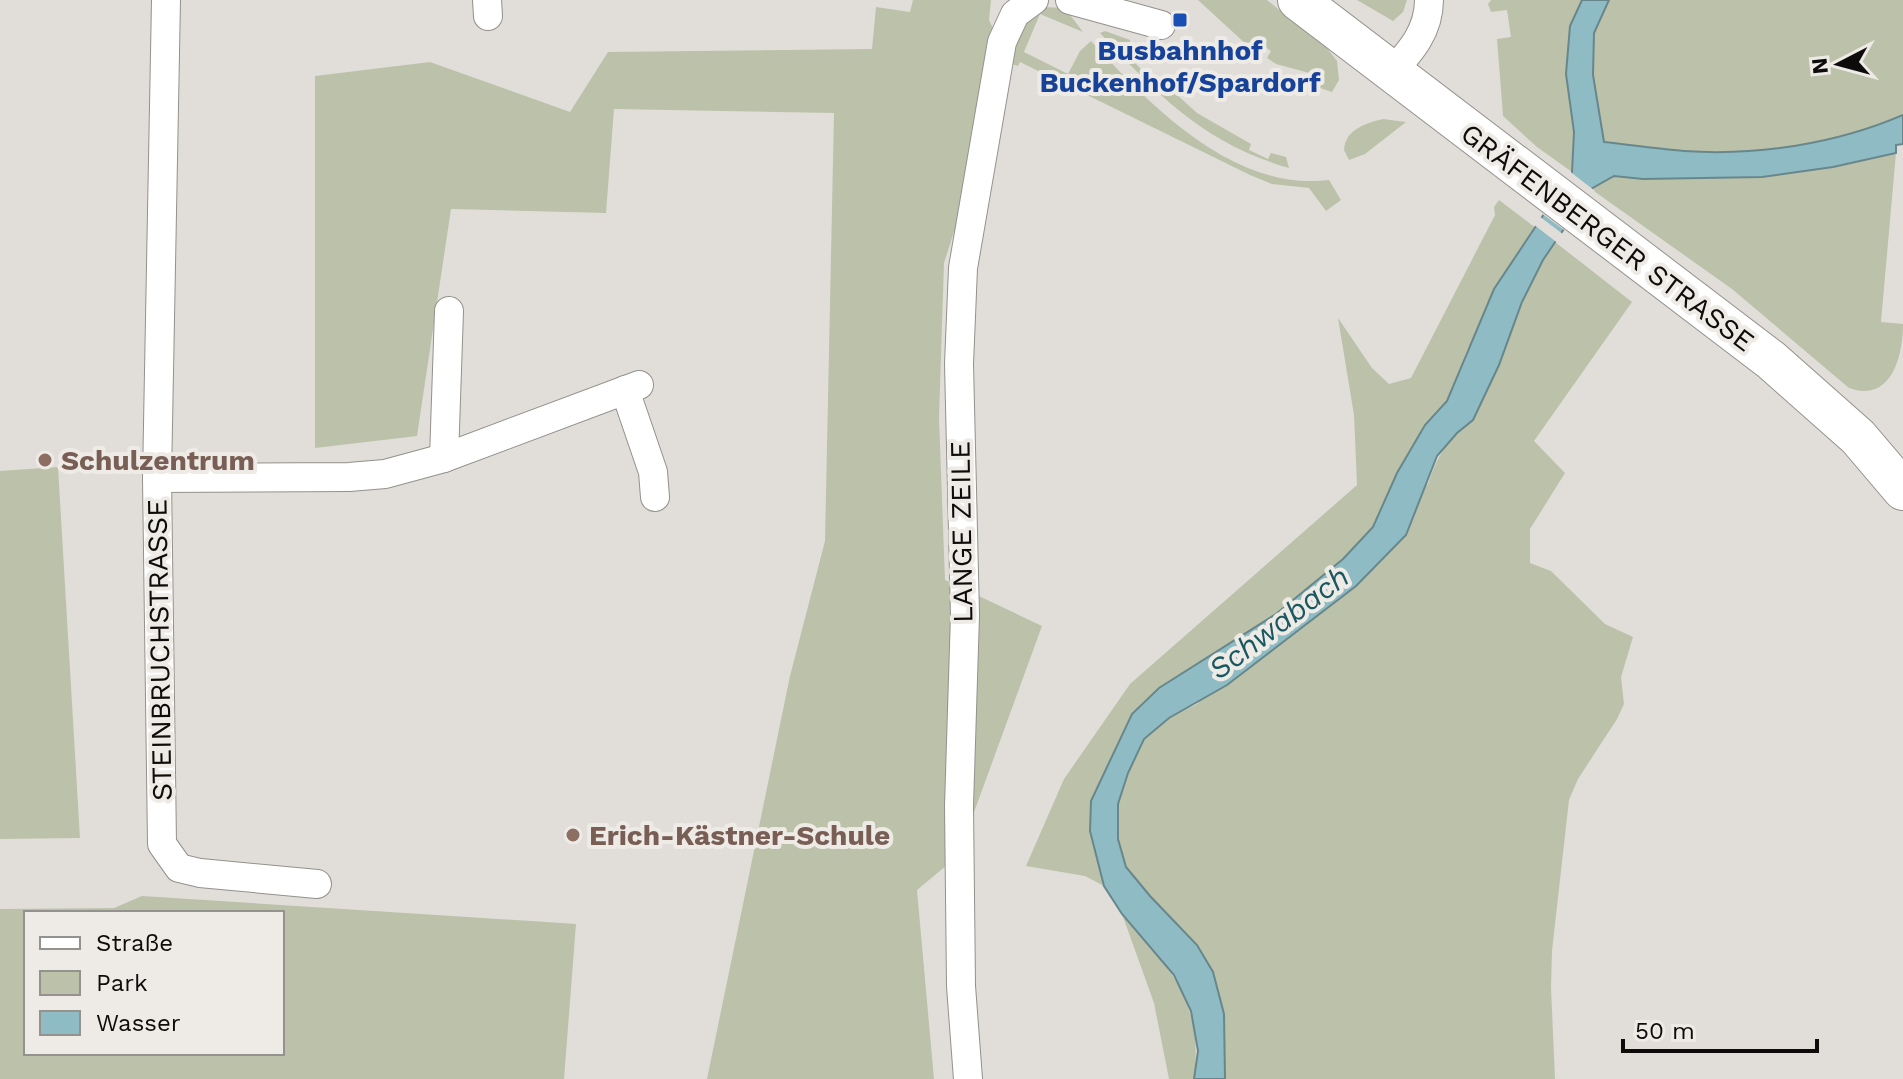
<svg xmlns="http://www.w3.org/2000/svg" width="1903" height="1079" font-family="'Work Sans',sans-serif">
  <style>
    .green { fill: #bbc2a9; fill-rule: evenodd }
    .water { fill: #8fbcc4; stroke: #68878c; stroke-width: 2 }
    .pier { fill: #e1ded9 }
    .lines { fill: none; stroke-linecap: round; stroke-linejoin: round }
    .minor-casing { stroke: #94918d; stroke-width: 30 }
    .secondary-casing { stroke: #94918d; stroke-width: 42 }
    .minor { stroke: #fff; stroke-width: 28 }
    .secondary { stroke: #fff; stroke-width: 40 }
    .transit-dot { fill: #1a4fb4; stroke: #eeebe6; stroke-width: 3 }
    .education-dot { fill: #8d6e63; stroke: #eeebe6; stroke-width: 3 }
    .labels { text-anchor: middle; stroke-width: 8; stroke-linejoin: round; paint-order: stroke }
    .transit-label { font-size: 28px; font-weight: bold; fill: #164399; stroke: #eeebe6 }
    .street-label { font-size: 28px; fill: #0d0c0b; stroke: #eeebe6 }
    .education-label { font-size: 28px; font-weight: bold; fill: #785e54; stroke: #eeebe6; text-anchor: start }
    .water-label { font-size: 30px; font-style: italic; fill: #1a5861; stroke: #eeebe6 }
  </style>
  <rect width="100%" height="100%" fill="#e1ded9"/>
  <!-- green -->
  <g class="green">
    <path d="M 913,0 L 991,0 L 989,20 L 1008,61 L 1015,34 L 1042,7 L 1065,8 L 1083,32 L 1040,14 L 1024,52 L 1068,74 L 1080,51 L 1091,41 C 1150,105 1233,192 1329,180 L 1341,200 L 1326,211 L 1309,188 L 1272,184 L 1250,175 L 1020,62 L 1018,66 L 1008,63 L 944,263 L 939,418 L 945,580 L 1042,626 L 958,856 L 917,890 L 934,1079 L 707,1079 L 790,676 L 825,541 L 834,113 L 614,109 L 606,213 L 451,209 L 417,436 L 315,448 L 315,76 L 430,62 L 570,112 L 608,52 L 872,49 L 876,7 L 910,12 Z"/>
    <path d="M 1198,0 L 1267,0 L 1326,47 L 1337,61 L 1339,80 L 1332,92 L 1320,88 L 1317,76 L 1313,74 L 1276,64 L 1267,58 L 1271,51 L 1253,39 L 1248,46 Z"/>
    <path d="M 1357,0 L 1407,0 L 1403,12 L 1393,21 Z"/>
    <path d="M 1491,0 L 1582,0 L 1570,26 L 1569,101 L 1574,132 L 1572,172 L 1537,147 L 1503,116 L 1497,39 L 1511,37 L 1507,10 L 1491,12 L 1488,4 Z"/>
    <path d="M 1609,0 L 1903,0 L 1903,115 C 1836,144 1757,156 1684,151 C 1657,149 1630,145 1604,142 L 1593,75 L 1594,33 Z"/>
    <path d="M 1105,31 L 1130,40 L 1131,50 L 1138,58 L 1134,62 L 1149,77 L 1154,74 L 1197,113 L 1251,144 L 1249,150 L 1268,159 L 1271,153 L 1286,157 L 1289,168 C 1203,143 1159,96 1100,33 Z"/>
    <path d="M 1383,119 L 1406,122 L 1365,154 L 1349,160 L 1344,150 C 1345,129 1367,123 1383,119 Z"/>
    <path d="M 1896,153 L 1881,322 L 1903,324 C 1903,357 1891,403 1849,388 L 1732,289 L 1591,189 L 1614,176 L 1643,179 L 1762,177 L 1833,167 Z"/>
    <path d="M 1499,200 L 1536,228 L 1467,350 L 1447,401 L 1425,425 L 1397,473 L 1373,527 L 1343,559 L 1276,614 L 1159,688 L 1132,714 L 1091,802 L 1090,831 L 1104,886 L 1085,876 L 1026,866 L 1064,779 L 1130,684 L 1357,485 L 1354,415 L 1338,318 L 1372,368 L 1389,384 L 1411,378 L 1495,215 L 1494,207 Z"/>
    <path d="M 1555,242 L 1632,302 L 1534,441 L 1565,473 L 1530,529 L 1530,563 L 1551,571 L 1605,624 L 1633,637 L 1621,677 L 1624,704 L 1617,719 L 1578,779 L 1569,800 L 1552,951 L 1551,987 L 1555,1079 L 1225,1079 L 1224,1014 L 1150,896 L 1126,867 L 1118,839 L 1118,804 L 1128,773 L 1144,739 L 1169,718 L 1197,704 L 1428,484 C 1435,463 1442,448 1458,432 C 1464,426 1471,423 1475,415 C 1504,358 1519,296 1555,242 Z"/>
    <path d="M 58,467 L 80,838 L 0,839 L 0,471 Z"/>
    <path d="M 142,896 L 576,924 L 564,1079 L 0,1079 L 0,909 L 114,908 ZM 282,913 L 282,1053 L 26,1053 L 26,913 Z"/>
    <path d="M 1122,914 C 1170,968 1204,1002 1194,1079 L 1169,1079 L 1154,1003 Z"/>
  </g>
  <!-- water -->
  <path class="water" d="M 1582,0 L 1609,0 L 1594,33 L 1593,75 L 1604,142 C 1631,145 1657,149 1684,151 C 1757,156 1836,144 1903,115 L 1903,144 L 1896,145 L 1896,153 L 1833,167 L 1762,177 L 1643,179 L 1614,176 L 1591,189 L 1543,260 L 1522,302 L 1499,365 L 1473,420 L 1457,433 L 1437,456 L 1406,535 L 1356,586 L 1227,685 L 1169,718 L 1144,739 L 1128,773 L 1118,804 L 1118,839 L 1126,867 L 1150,896 L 1197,945 L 1213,972 L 1224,1014 L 1225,1079 L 1194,1079 L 1198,1051 L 1191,1011 L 1174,975 L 1122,914 L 1104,886 L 1090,831 L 1091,801 L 1132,714 L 1159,688 L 1276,614 L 1343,559 L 1373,527 L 1397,473 L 1425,425 L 1447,401 L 1494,289 L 1572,172 L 1574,132 L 1566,74 L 1570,26 Z"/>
  <!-- pier -->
  <g class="pier">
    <path d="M 1568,170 L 1595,191 L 1567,232 L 1541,213 Z"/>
    <path d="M 1539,216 L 1564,235 L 1559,244 L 1533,224 Z"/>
  </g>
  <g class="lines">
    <defs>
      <g id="minor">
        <path d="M 166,0 L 157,478 L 162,844 L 179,868 L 200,873 L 317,884"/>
        <path d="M 487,0 L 488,16"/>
        <path d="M 1070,0 L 1161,25"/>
        <path d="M 1391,73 C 1411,51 1429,31 1429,0"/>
        <path d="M 625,390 L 653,472 L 655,497"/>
        <path d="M 444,458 L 449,311"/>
        <path d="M 157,478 L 349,477 L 385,474 L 444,458 L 639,385"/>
        <path d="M 968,1079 L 961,986 L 959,806 L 965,615 L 959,364 L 963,268 L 1002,42 L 1015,14 L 1034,0"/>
      </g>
      <path id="secondary" d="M 1298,0 L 1771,360 L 1858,437 L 1903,490"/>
    </defs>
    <!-- minor casing -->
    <use href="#minor" class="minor-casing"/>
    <!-- secondary casing -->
    <use href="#secondary" class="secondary-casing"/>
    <!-- minor -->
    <use href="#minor" class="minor"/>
    <!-- secondary -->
    <use href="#secondary" class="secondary"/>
  </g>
  <!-- markers -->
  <rect class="transit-dot" x="1172" y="12" width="16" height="16" rx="4"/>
  <g class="education-dot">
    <circle cx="45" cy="460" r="8"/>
    <circle cx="573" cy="835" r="8"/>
  </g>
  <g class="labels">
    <!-- transit labels -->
    <g class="transit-label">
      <text x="1180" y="60">Busbahnhof<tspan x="1180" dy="32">Buckenhof/Spardorf</tspan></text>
    </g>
    <!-- street labels -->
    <g class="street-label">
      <text transform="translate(1608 237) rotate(37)" y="10">GRÄFENBERGER STRASSE</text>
      <text transform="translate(961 532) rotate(-91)" y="10">LANGE ZEILE</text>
      <text transform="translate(159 650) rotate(-91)" y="10">STEINBRUCHSTRASSE</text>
    </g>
    <!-- education labels -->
    <g class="education-label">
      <text x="61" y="470">Schulzentrum</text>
      <text x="589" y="845">Erich-Kästner-Schule</text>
    </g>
    <!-- water labels -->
    <g class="water-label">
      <text transform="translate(1279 623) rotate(-37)" y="10">Schwabach</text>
    </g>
  </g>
  <!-- legend -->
  <rect x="24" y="911" width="260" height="144" fill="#eeebe6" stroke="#94928e" stroke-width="2"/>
  <rect x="40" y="937" width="40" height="12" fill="#ffffff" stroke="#94928e" stroke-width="2"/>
  <text x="96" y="951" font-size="24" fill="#0d0c0b">Straße</text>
  <rect x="40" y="971" width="40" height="24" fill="#bbc2a9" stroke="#94928e" stroke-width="2"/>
  <text x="96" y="991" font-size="24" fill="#0d0c0b">Park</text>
  <rect x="40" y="1011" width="40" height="24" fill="#8fbcc4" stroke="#94928e" stroke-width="2"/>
  <text x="96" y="1031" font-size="24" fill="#0d0c0b">Wasser</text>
  <!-- north arrow -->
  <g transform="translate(1839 64) rotate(264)" stroke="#eeebe6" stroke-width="6" paint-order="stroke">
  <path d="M0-6L14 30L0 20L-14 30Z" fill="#0d0c0b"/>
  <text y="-12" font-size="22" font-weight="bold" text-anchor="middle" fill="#0d0c0b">N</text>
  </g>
  <!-- scale -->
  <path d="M1623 1039v12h194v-12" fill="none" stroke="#0d0c0b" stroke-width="4"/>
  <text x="1635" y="1039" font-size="24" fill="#0d0c0b" stroke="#eeebe6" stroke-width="6" paint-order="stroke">50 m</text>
</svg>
